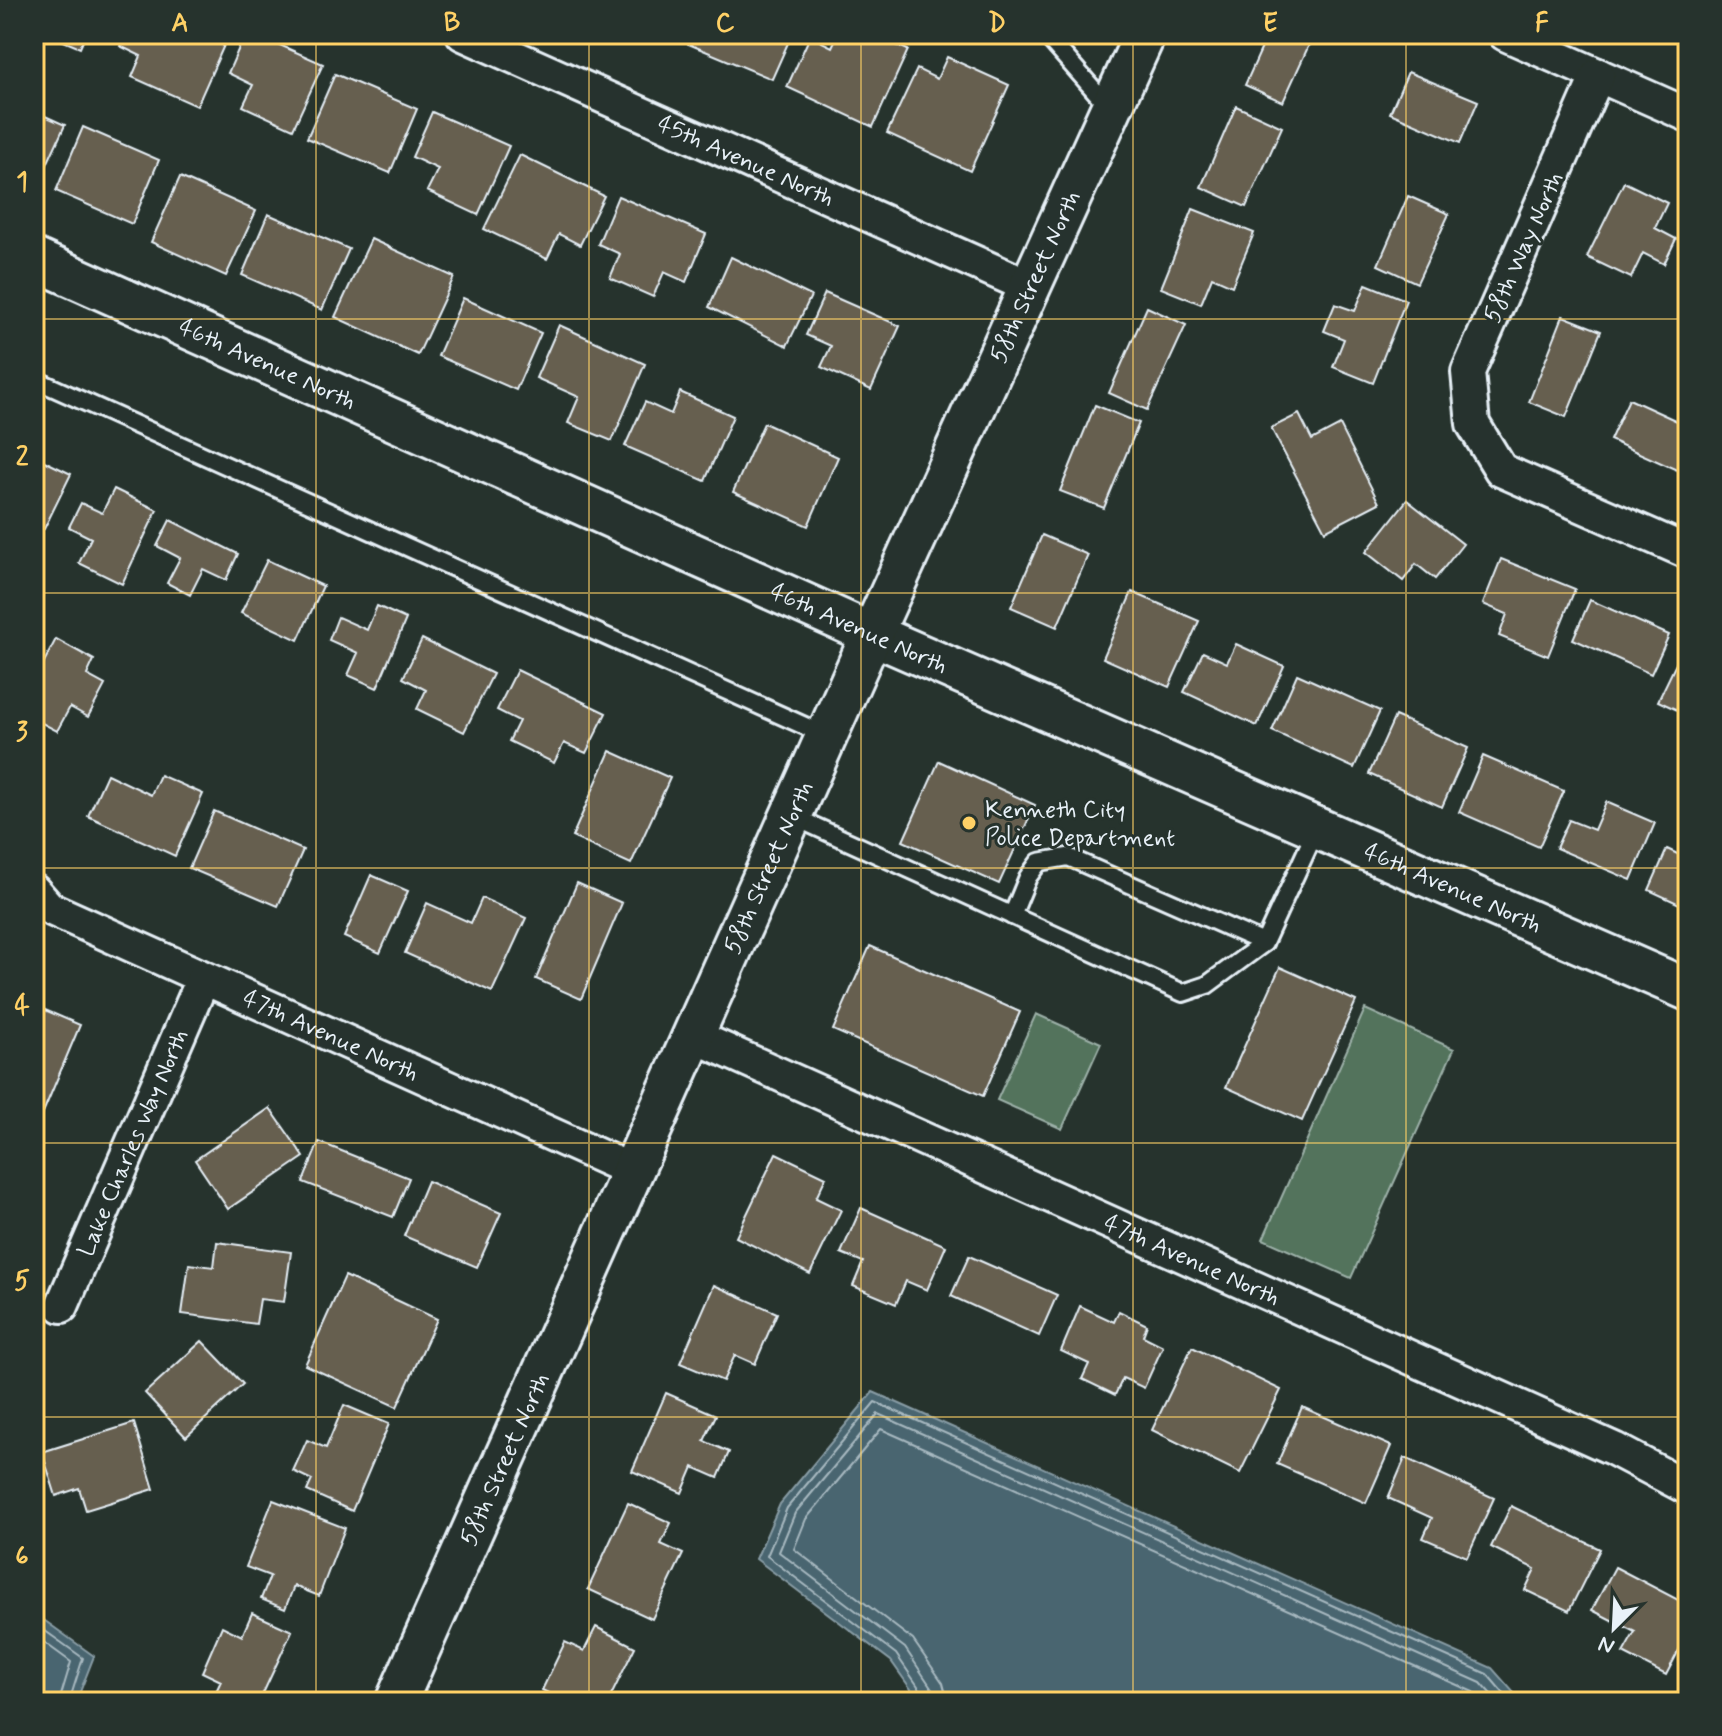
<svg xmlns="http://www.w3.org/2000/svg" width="1722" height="1736" font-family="Mynerve,sans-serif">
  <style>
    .green { fill: #53735c; stroke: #9eb2aa; stroke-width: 2 }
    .water { fill: #49656f; stroke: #899da6; stroke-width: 2 }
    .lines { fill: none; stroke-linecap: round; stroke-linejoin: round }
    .shore { stroke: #a8b9c1; stroke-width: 2 }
    .building { fill: #665e4f; stroke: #e8f1f8; stroke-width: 2 }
    .service-casing { stroke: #e8f1f8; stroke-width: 22 }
    .minor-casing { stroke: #e8f1f8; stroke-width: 38 }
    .tertiary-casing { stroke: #e8f1f8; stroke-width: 46 }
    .service { stroke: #26332d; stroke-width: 16 }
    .minor { stroke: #26332d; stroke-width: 32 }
    .tertiary { stroke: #26332d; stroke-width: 40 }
    .grid { fill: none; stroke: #ffd166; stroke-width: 2; stroke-opacity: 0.55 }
    .poi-dot { fill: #ffd166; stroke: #26332d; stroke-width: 3 }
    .labels { text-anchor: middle; stroke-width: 6; stroke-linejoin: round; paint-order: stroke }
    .street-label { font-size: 24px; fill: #e8f1f8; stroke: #26332d }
    .poi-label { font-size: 24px; fill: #e8f1f8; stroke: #26332d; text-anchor: start }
    .neatline { fill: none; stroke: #ffd166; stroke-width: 3 }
    .grid-label { font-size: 26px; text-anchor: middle; font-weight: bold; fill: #ffd166 }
  </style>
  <rect width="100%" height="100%" fill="#26332d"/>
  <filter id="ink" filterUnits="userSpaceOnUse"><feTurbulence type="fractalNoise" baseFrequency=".0125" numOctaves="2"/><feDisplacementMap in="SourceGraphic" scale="16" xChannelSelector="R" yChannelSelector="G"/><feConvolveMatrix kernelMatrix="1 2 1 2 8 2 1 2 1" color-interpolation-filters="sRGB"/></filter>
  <g filter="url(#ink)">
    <!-- green -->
    <g class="green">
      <path d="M 1365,1009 L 1454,1049 L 1351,1278 L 1263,1239 Z"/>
      <path d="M 1036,1014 L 1101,1043 L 1062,1129 L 997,1100 Z"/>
    </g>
    <!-- water -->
    <g class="water">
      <path d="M 873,1392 L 1492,1668 L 1522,1702 L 920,1702 L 891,1661 L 756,1559 L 780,1504 Z"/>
      <path d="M 34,1613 L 94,1656 L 76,1702 L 34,1702 Z"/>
    </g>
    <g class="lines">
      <!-- shore -->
      <g class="shore">
        <path d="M 34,1623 L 83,1658 L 69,1702"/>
        <path d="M 34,1635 L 71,1662 L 59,1702"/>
        <path d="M 926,1702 L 924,1695 L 896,1654 L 767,1556 L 787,1508 L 875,1402 L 1487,1674 L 1511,1702"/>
        <path d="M 936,1702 L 933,1690 L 905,1648 L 779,1552 L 795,1513 L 878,1414 L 1481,1683 L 1498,1702"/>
        <path d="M 948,1702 L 943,1683 L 913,1640 L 794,1549 L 806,1519 L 881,1429 L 1473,1692 L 1482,1702"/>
      </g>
    </g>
    <!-- building -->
    <g class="building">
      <path d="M 47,34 L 86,34 L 80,48 Z"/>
      <path d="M 125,34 L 229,34 L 197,106 L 132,77 L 141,56 L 120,46 Z"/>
      <path d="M 245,34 L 255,34 L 323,64 L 293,129 L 243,106 L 253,85 L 228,73 Z"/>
      <path d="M 690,34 L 792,34 L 772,79 L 686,43 Z"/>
      <path d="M 838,34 L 871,34 L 908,50 L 873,127 L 787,87 L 810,36 L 832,47 Z"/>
      <path d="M 1268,34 L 1314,34 L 1283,102 L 1245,85 Z"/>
      <path d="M 947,57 L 1009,85 L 970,171 L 887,133 L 917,69 L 937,79 Z"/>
      <path d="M 1408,72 L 1478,101 L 1460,143 L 1390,113 Z"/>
      <path d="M 335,74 L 417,109 L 390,173 L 307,138 Z"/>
      <path d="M 1236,106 L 1282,127 L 1246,207 L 1201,187 Z"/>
      <path d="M 34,111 L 65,125 L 38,184 L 34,182 Z"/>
      <path d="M 432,112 L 509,146 L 478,215 L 427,191 L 438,169 L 412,157 Z"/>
      <path d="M 83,127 L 159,160 L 132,224 L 56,191 Z"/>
      <path d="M 520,155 L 604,196 L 580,245 L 559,234 L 547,259 L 484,229 Z"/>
      <path d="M 180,177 L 256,211 L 226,276 L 151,242 Z"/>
      <path d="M 1624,182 L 1667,203 L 1655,228 L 1676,239 L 1664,264 L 1643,253 L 1631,278 L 1587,257 Z"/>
      <path d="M 618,196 L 706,234 L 686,282 L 664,272 L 653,297 L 610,278 L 620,254 L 598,244 Z"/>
      <path d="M 1408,196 L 1449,214 L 1417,283 L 1378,265 Z"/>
      <path d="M 1193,209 L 1254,233 L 1232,286 L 1212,277 L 1201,304 L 1161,288 Z"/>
      <path d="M 268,214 L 349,249 L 322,310 L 242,275 Z"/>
      <path d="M 371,239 L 454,277 L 418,355 L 335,317 Z"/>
      <path d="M 731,257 L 811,296 L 787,346 L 709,307 Z"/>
      <path d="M 1366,284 L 1406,300 L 1373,383 L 1333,367 L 1344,339 L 1324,331 L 1335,304 L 1355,311 Z"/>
      <path d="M 825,293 L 900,326 L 871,390 L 821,367 L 831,346 L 806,335 Z"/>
      <path d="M 463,298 L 541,333 L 516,390 L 438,356 Z"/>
      <path d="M 1147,307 L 1186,325 L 1147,410 L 1109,393 Z"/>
      <path d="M 1563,316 L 1601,331 L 1566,417 L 1529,402 Z"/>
      <path d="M 559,325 L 645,364 L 612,441 L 568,423 L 579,397 L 536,378 Z"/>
      <path d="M 680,392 L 733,416 L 705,481 L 625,446 L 645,402 L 671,414 Z"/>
      <path d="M 1629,399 L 1688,426 L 1688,475 L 1610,440 Z"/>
      <path d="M 1095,405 L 1139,423 L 1104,508 L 1060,491 Z"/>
      <path d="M 1299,414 L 1312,440 L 1340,425 L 1379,503 L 1325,531 L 1271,428 Z"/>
      <path d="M 764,423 L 838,457 L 808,526 L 733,492 Z"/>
      <path d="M 34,456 L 71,474 L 44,529 L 34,525 Z"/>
      <path d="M 114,489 L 157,510 L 122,584 L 79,563 L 91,538 L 69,527 L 81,503 L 102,513 Z"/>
      <path d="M 1407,500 L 1463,544 L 1435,579 L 1416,564 L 1403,581 L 1366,552 Z"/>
      <path d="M 170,520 L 238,554 L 226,580 L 203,569 L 190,595 L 167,583 L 180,558 L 157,546 Z"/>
      <path d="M 1042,535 L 1088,555 L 1057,627 L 1011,607 Z"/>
      <path d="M 1501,559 L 1575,589 L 1548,656 L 1499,636 L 1507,614 L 1483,604 Z"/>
      <path d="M 267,560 L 323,586 L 298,640 L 241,613 Z"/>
      <path d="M 1132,592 L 1199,621 L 1169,687 L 1103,658 Z"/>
      <path d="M 1590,600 L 1669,635 L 1651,674 L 1573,639 Z"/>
      <path d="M 377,606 L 406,619 L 377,688 L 348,675 L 358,653 L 329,640 L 338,617 L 367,630 Z"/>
      <path d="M 56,639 L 94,660 L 87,675 L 105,685 L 88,717 L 70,707 L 57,731 L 34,719 L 34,681 Z"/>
      <path d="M 422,639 L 493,674 L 464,732 L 417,709 L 426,690 L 403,678 Z"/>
      <path d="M 1686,643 L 1688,644 L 1688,715 L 1658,701 Z"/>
      <path d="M 1236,644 L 1284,666 L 1257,726 L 1184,692 L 1203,652 L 1227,663 Z"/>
      <path d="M 517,670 L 606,713 L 586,753 L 564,743 L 554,763 L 509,741 L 519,721 L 497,710 Z"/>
      <path d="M 1297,674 L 1380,711 L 1354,768 L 1272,731 Z"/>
      <path d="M 1395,716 L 1468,748 L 1442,807 L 1369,774 Z"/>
      <path d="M 610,751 L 670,778 L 631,864 L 572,837 Z"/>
      <path d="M 1483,756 L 1564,791 L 1539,847 L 1459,812 Z"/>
      <path d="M 939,761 L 1035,805 L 999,884 L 903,841 Z"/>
      <path d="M 107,774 L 151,795 L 160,775 L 203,794 L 175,856 L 88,816 Z"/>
      <path d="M 1606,802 L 1655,823 L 1631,880 L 1556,848 L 1569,820 L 1594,830 Z"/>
      <path d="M 214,811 L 303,850 L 278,906 L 189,868 Z"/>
      <path d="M 1667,849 L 1688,859 L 1688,908 L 1649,890 Z"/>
      <path d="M 371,875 L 408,891 L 380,953 L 344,937 Z"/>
      <path d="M 577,883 L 622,903 L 581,999 L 536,979 Z"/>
      <path d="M 482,898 L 526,918 L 492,992 L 405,953 L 427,903 L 471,923 Z"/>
      <path d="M 870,946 L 1020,1012 L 983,1096 L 833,1030 Z"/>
      <path d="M 1280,967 L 1356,1001 L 1302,1121 L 1226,1087 Z"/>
      <path d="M 38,1007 L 80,1025 L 42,1115 L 34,1112 L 34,1016 Z"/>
      <path d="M 270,1108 L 304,1157 L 228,1209 L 195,1160 Z"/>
      <path d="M 319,1142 L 409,1178 L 393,1217 L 303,1182 Z"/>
      <path d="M 776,1153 L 826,1177 L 816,1198 L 841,1210 L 810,1274 L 736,1237 Z"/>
      <path d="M 427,1181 L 501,1213 L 477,1267 L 404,1236 Z"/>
      <path d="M 861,1208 L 946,1246 L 927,1290 L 906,1281 L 896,1304 L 853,1286 L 863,1262 L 841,1253 Z"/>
      <path d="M 217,1242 L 291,1252 L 284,1302 L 260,1299 L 256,1324 L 182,1314 L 189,1264 L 214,1267 Z"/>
      <path d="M 969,1256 L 1057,1295 L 1039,1336 L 951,1296 Z"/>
      <path d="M 345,1276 L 437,1319 L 397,1407 L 305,1365 Z"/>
      <path d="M 714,1285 L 777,1313 L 755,1364 L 735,1355 L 723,1381 L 680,1363 Z"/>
      <path d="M 1080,1306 L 1114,1322 L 1119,1311 L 1147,1325 L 1143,1336 L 1163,1346 L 1144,1388 L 1123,1378 L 1115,1395 L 1082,1379 L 1089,1364 L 1061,1351 Z"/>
      <path d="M 202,1341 L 243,1384 L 186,1437 L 145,1393 Z"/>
      <path d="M 1192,1347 L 1281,1390 L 1240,1473 L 1152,1430 Z"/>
      <path d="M 666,1393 L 716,1415 L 704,1441 L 729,1452 L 718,1478 L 693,1467 L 682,1493 L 632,1471 Z"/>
      <path d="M 344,1405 L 389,1424 L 352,1511 L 307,1491 L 312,1480 L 293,1471 L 307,1440 L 326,1448 Z"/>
      <path d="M 1302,1407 L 1391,1446 L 1366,1503 L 1277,1464 Z"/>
      <path d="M 134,1423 L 154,1489 L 86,1510 L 79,1488 L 56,1496 L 42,1452 Z"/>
      <path d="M 1405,1458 L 1494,1498 L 1467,1557 L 1423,1538 L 1432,1518 L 1388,1498 Z"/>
      <path d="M 273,1500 L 345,1528 L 319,1596 L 294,1586 L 285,1609 L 261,1599 L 270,1576 L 246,1567 Z"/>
      <path d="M 628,1503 L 671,1523 L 661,1544 L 683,1554 L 652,1619 L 588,1589 Z"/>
      <path d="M 1511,1506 L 1600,1549 L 1569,1611 L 1525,1590 L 1535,1569 L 1491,1547 Z"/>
      <path d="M 1615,1567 L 1688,1605 L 1688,1633 L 1666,1675 L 1623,1653 L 1635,1632 L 1592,1610 Z"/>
      <path d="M 252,1613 L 292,1631 L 259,1702 L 211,1702 L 221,1681 L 202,1672 L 222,1626 L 242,1636 Z"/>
      <path d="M 596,1627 L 635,1647 L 608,1702 L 567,1702 L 542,1690 L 565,1642 L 584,1651 Z"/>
    </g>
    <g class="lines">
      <defs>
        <g id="service">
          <path d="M 1045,34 L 1110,108"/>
          <path d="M 34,379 L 827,736"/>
          <path d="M 792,816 L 1183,993 L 1207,985 L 1264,943 L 1317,828"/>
          <path d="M 1012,916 L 1028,877 L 1039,862 L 1068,857 L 1264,943"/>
        </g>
        <g id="minor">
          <path id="s1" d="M 463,34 L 1030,287"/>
          <path d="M 1505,34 L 1688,115"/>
          <path d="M 1598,75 L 1468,372 L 1473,424 L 1501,470 L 1688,552"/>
          <path id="s2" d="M 34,891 L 49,908 L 633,1171"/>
          <path id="s3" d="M 694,1036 L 1614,1449 L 1688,1488"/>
          <path id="s4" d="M 62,1306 L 203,979"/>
        </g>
        <g id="tertiary">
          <path id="s5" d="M 34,259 L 872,634 L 1688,990"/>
          <path id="s6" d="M 396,1702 L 872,634 L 1145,34"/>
        </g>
      </defs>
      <!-- service casing -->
      <use href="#service" class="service-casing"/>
      <!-- minor casing -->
      <use href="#minor" class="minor-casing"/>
      <!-- tertiary casing -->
      <use href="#tertiary" class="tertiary-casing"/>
      <!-- service -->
      <use href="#service" class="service"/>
      <!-- minor -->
      <use href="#minor" class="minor"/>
      <!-- tertiary -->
      <use href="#tertiary" class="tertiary"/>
    </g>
  </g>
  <!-- grid -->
  <path class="grid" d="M 316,34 L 316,1702M 589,34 L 589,1702M 861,34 L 861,1702M 1133,34 L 1133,1702M 1406,34 L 1406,1702M 34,319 L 1688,319M 34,593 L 1688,593M 34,868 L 1688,868M 34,1143 L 1688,1143M 34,1417 L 1688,1417"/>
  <!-- markers -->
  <circle class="poi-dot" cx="969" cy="823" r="8"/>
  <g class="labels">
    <!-- street labels -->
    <g class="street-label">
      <text dy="8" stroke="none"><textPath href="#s1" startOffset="310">45th Avenue North</textPath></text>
      <text transform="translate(1523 247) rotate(-66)" y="8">58th Way North</text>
      <text dy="8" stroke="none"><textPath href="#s6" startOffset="1562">58th Street North</textPath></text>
      <text dy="8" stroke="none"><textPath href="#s5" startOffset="256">46th Avenue North</textPath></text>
      <text dy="8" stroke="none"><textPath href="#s5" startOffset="904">46th Avenue North</textPath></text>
      <text dy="8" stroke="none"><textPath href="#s6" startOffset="914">58th Street North</textPath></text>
      <text dy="8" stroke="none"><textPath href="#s5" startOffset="1552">46th Avenue North</textPath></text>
      <text dy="8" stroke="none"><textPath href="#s2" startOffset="332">47th Avenue North</textPath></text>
      <text dy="8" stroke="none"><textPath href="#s4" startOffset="178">Lake Charles Way North</textPath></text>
      <text dy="8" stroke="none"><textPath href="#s3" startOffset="546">47th Avenue North</textPath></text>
      <text dy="8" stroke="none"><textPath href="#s6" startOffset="266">58th Street North</textPath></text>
    </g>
    <!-- poi labels -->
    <g class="poi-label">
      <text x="985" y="817">Kenneth City<tspan x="985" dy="28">Police Department</tspan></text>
    </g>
  </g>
  <!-- margin -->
  <rect width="1722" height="1736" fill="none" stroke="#26332d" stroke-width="88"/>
  <!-- north arrow -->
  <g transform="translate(1614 1628) rotate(204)" stroke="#26332d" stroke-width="6" paint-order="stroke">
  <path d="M0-6L14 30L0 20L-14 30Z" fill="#e8f1f8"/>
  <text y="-12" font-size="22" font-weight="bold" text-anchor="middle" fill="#e8f1f8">N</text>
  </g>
  <rect x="44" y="44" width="1634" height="1648" class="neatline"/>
  <g class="grid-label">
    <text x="180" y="31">A</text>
    <text x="452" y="31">B</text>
    <text x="725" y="31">C</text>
    <text x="997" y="31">D</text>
    <text x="1270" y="31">E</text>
    <text x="1542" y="31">F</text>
    <text x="22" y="190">1</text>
    <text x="22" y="465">2</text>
    <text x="22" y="740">3</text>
    <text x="22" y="1014">4</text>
    <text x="22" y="1289">5</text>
    <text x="22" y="1564">6</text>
  </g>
</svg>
